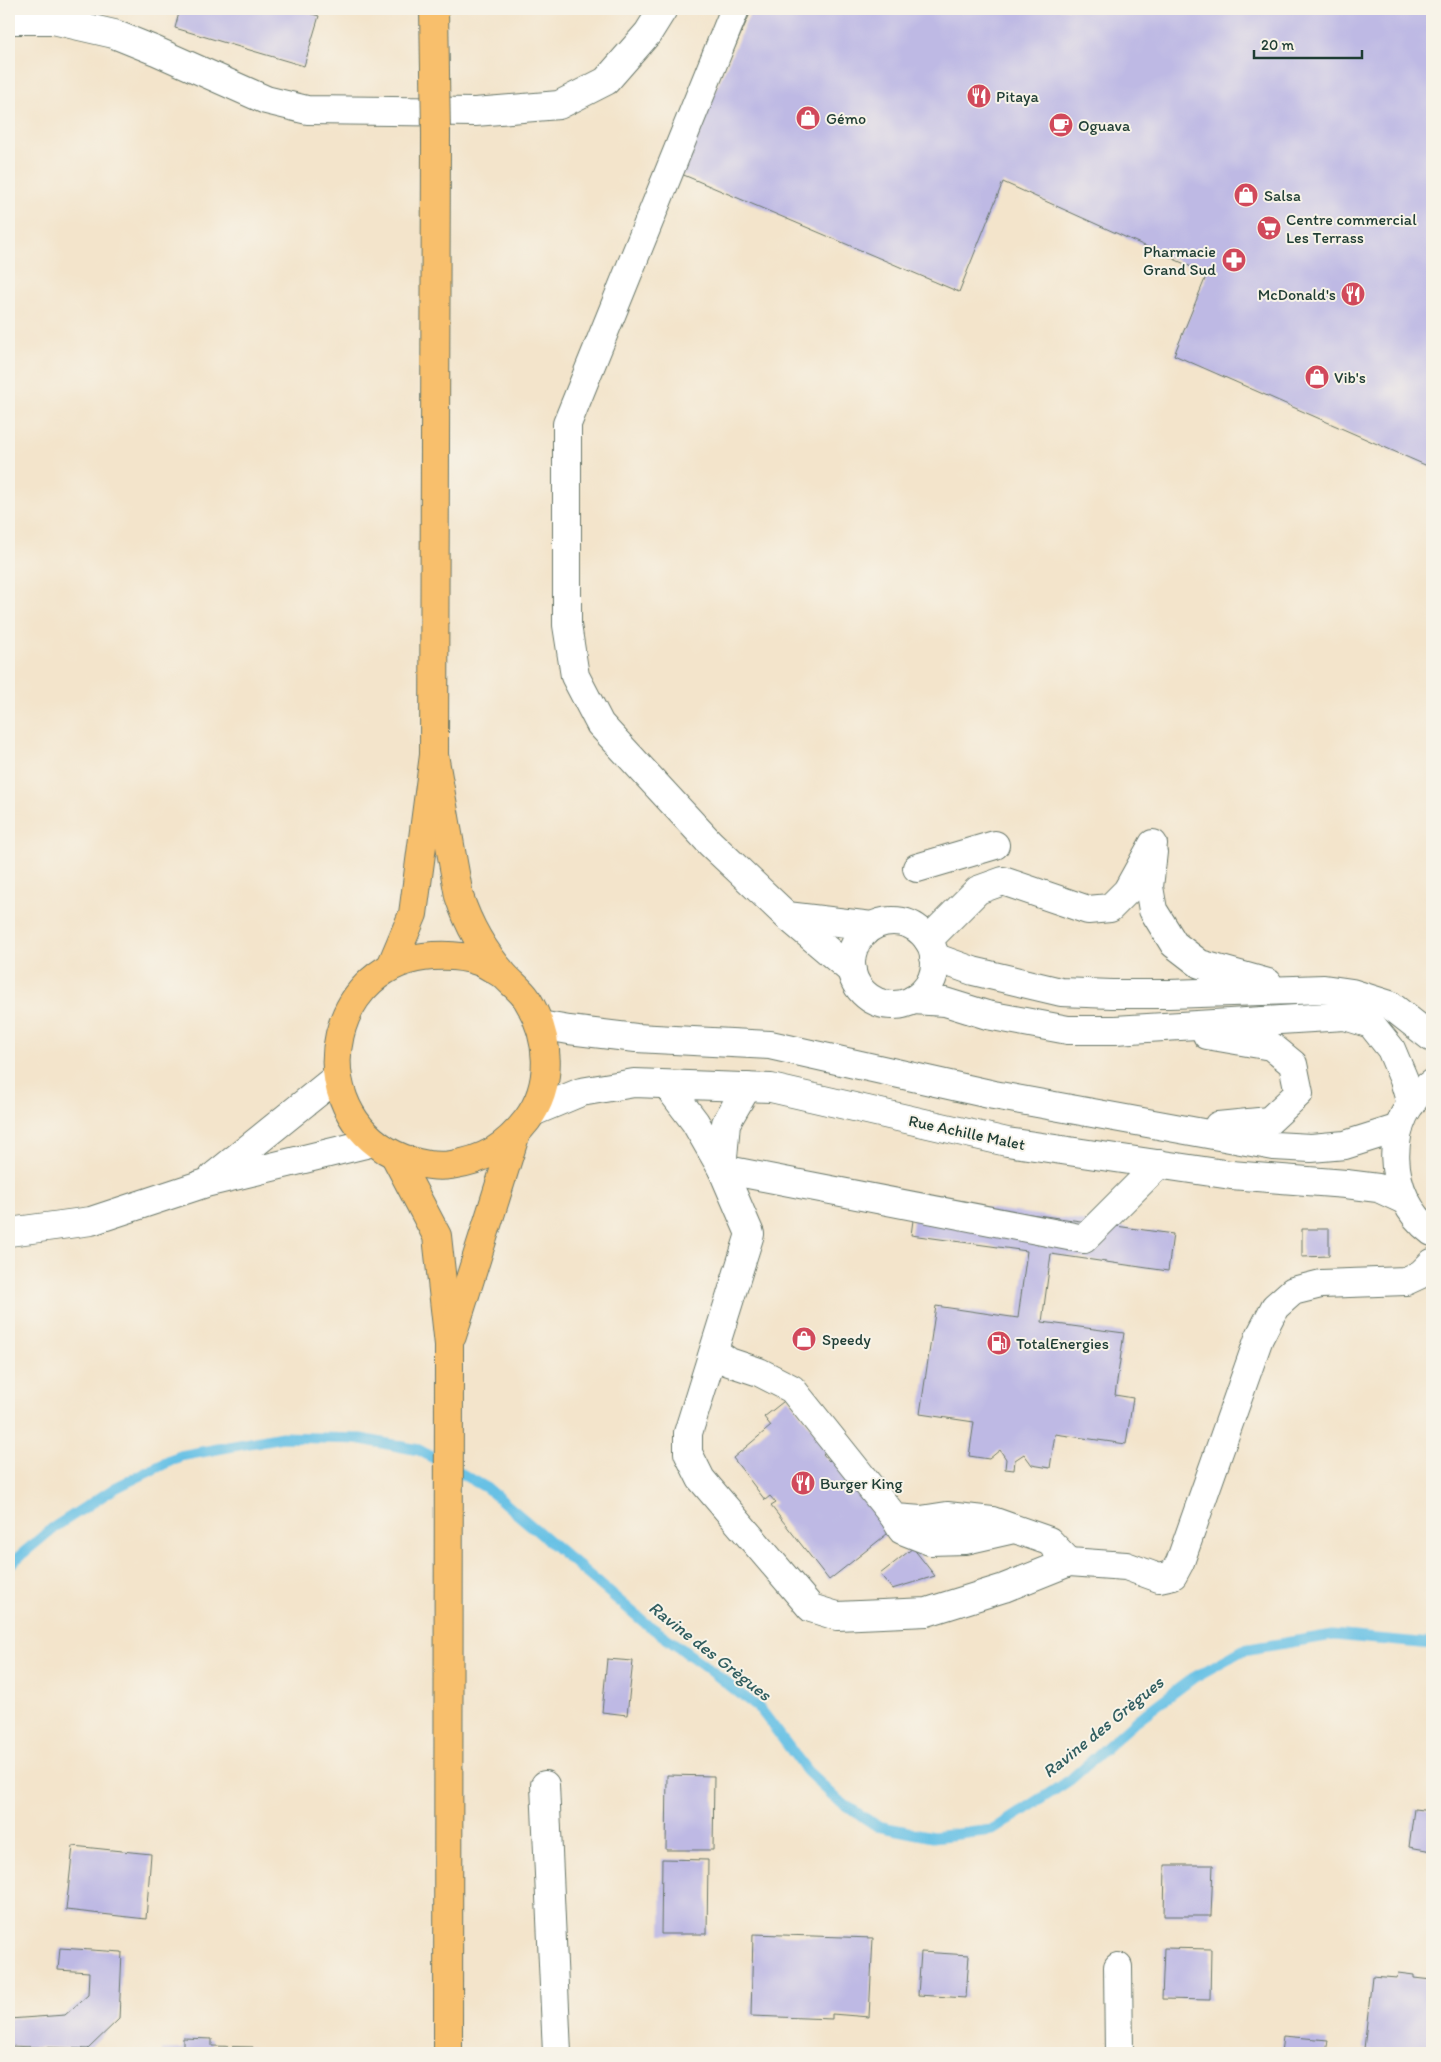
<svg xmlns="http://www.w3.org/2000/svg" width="1441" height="2062" font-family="Itim,sans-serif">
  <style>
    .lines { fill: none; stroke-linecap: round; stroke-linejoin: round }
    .stream { stroke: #67c1e5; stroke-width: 11 }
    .building { fill: #beb9e4 }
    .minor-casing { stroke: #697769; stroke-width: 30 }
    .major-casing { stroke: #697769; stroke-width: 30 }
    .minor { stroke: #fff; stroke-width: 28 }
    .major { stroke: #f8bf6c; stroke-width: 28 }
    .major-bridge-casing { stroke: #697769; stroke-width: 30; stroke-linecap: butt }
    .major-bridge { stroke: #f8bf6c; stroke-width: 28 }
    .labels { text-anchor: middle; stroke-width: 4; stroke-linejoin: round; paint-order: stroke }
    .poi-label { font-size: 16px; fill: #1f3d34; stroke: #f7f3e8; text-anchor: start }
    .street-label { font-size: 16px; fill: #1f3d34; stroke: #f7f3e8 }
    .water-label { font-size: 18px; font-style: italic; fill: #315e60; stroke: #f7f3e8 }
  </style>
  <rect width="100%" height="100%" fill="#f7f3e8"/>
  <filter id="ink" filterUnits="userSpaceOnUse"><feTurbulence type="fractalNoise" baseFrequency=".02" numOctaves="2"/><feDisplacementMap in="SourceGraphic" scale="10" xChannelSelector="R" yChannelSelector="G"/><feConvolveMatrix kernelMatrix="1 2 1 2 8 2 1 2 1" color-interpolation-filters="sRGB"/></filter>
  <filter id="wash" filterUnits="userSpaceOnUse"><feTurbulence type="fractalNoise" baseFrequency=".0096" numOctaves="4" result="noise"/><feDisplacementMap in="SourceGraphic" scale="20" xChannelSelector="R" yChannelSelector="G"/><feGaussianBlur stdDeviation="1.12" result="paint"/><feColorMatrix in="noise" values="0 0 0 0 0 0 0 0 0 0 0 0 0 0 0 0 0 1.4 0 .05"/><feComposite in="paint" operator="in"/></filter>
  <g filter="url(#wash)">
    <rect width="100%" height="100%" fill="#f3e4cb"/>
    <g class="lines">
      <!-- stream -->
      <path class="stream" d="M 9,1565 L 53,1528 L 115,1488 L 180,1456 L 282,1437 L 361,1439 L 419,1450 L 487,1488 L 644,1622 L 701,1663 L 761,1710 L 807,1771 L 839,1801 L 877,1826 L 933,1837 L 993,1830 L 1070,1780 L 1137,1720 L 1193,1678 L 1243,1650 L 1333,1635 L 1432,1644"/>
    </g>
    <g id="blocks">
      <!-- building -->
      <g class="building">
        <path d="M 180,9 L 295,9 L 319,16 L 304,66 L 175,28 Z"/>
        <path d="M 752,9 L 1432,9 L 1432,468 L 1174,355 L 1207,274 L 1003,182 L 959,292 L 679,173 Z"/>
        <path d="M 916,1198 L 1173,1234 L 1168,1271 L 1051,1254 L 1042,1322 L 1124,1333 L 1115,1395 L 1133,1398 L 1126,1444 L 1055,1434 L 1050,1468 L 1032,1465 L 1024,1454 L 1015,1460 L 1014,1470 L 1005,1469 L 1006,1459 L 1000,1450 L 989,1459 L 969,1456 L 974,1422 L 920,1414 L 936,1306 L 1018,1318 L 1027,1251 L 911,1235 Z"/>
        <path d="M 1302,1229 L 1329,1229 L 1329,1256 L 1302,1257 Z"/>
        <path d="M 788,1398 L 828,1450 L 823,1454 L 829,1461 L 833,1457 L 892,1530 L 829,1580 L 771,1506 L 776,1503 L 770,1496 L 765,1500 L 733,1458 L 771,1426 L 764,1417 Z"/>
        <path d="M 913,1548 L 935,1576 L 892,1589 L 880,1574 Z"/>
        <path d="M 607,1659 L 633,1661 L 627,1715 L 602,1712 Z"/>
        <path d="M 667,1775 L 714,1776 L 713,1850 L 666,1850 Z"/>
        <path d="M 1414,1809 L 1432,1811 L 1432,1851 L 1409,1847 Z"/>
        <path d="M 73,1846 L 151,1854 L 146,1919 L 66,1910 Z"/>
        <path d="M 662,1859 L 708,1860 L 707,1934 L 661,1934 Z"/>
        <path d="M 1165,1865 L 1213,1865 L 1211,1916 L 1164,1916 Z"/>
        <path d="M 753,1934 L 873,1938 L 869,2017 L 832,2014 L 832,2019 L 751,2016 Z"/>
        <path d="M 60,1948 L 122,1952 L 119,2019 L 88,2049 L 9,2046 L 9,2019 L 65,2015 L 88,1995 L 89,1972 L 58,1970 Z"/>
        <path d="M 1164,1948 L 1211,1949 L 1210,2000 L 1162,1999 Z"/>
        <path d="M 921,1952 L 969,1955 L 966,1998 L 918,1995 Z"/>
        <path d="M 1398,1973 L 1414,1975 L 1414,1978 L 1432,1980 L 1432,2053 L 1389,2053 L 1389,2051 L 1364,2049 L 1372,1976 L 1397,1978 Z"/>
        <path d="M 1283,2036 L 1328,2040 L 1326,2053 L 1281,2053 Z"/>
        <path d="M 183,2038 L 212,2039 L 212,2046 L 253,2047 L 253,2053 L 162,2053 L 162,2049 L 183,2049 Z"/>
      </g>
    </g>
  </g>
  <g filter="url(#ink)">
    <use href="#blocks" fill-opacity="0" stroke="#697769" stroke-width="1"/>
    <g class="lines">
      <defs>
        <g id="minor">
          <path d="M 735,9 L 567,424 L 567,625 L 575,676 L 600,724 L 710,843 L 787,916 L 852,971"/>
          <path d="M 9,20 L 53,20 L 114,34 L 156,51 L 266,100 L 307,110 L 475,112 L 559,105 L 606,81 L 648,33 L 663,9"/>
          <path d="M 1153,852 L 1149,887 L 1153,910 L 1174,944 L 1200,964 L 1268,983"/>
          <path d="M 917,868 L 995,845"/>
          <path d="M 787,916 L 872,926"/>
          <circle cx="893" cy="963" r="42"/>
          <path d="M 928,940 L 978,890 L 1003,881 L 1088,910 L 1110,908 L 1127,891 L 1153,844"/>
          <path d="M 934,957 L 973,971 L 1061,992 L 1112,994 L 1169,994 L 1324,989 L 1352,993 L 1390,1005 L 1432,1038"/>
          <path d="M 913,1000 L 945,1002 L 987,1015 L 1068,1030 L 1115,1030 L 1345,1016 L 1371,1024 L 1391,1049 L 1404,1080 L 1411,1104"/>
          <path d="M 540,1025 L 569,1030 L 636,1038 L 770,1045 L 994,1095 L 1274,1146 L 1311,1148 L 1345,1145 L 1399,1128"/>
          <path d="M 1207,1035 L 1271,1046 L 1293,1064 L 1299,1093 L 1269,1121 L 1218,1126"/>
          <path d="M 1432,1083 C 1381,1116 1385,1198 1432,1232"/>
          <path d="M 667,1085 L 695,1122 L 722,1169 L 726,1123 L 747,1087"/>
          <path d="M 533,1112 L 581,1092 L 634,1083 L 771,1088 L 1007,1142 L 1231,1175 L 1346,1184 L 1378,1188 L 1404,1200"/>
          <path d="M 722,1169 L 750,1234 L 688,1433 L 688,1453 L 701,1479 L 811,1608 L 837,1616 L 927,1612 L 1004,1588 L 1069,1562 L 1126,1566 L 1159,1578 L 1173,1575 L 1180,1562 L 1259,1338 L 1275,1307 L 1293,1291 L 1321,1284 L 1406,1281 L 1421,1274 L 1432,1263"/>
          <path d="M 722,1169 L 1084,1239 L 1159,1164"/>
          <path d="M 213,1177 L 337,1077"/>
          <path d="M 9,1232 L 91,1221 L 206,1183 L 374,1142"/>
          <path d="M 715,1352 L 729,1362 L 759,1372 L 792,1389 L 895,1518 L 921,1520 L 947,1516 L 992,1521 L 1049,1541 L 1069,1562"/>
          <path d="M 896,1520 L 902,1530 L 930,1541 L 965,1540 L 1009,1530"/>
          <path d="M 545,1785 L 557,2053"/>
          <path d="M 1118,1967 L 1119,2053"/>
        </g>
        <g id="major">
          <path d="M 434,755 L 459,896 C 468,924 484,952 504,975 C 511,983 521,990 527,999 C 550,1037 554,1084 527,1120 C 506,1147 485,1160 451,1165 C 429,1168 405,1161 386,1150 C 301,1097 332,961 433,956 C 448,955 464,956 478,961 C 487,964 496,971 505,976"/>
          <path d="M 391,966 L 413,914 L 434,755 L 436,134"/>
          <path d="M 395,1156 L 437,1236 L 449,1345 L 448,2053"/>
          <path d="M 452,1336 L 515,1136"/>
        </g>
      </defs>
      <!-- minor casing -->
      <use href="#minor" class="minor-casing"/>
      <!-- major casing -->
      <use href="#major" class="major-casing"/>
      <!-- minor -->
      <use href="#minor" class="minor"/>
      <!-- major -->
      <use href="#major" class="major"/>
      <defs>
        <path id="major-bridge" d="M 434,9 L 436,134"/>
      </defs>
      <!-- major-bridge casing -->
      <use href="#major-bridge" class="major-bridge-casing"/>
      <!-- major-bridge -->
      <use href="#major-bridge" class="major-bridge"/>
    </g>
  </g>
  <!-- icons -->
  <defs>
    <symbol id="restaurant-disc" viewBox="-11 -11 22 22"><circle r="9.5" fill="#d1495b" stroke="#f7f3e8"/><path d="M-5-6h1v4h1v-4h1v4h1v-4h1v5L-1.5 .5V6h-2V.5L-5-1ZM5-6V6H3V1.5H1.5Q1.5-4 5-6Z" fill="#fff"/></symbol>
    <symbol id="shop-disc" viewBox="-11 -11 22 22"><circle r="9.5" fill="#d1495b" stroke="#f7f3e8"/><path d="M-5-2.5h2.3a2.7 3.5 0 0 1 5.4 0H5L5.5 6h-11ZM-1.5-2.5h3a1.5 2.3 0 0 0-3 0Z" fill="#fff"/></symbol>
    <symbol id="cafe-disc" viewBox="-11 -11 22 22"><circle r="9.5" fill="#d1495b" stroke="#f7f3e8"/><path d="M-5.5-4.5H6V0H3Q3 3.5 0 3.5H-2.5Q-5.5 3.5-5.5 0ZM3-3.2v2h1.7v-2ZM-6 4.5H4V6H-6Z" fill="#fff"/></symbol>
    <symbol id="supermarket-disc" viewBox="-11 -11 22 22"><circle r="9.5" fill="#d1495b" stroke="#f7f3e8"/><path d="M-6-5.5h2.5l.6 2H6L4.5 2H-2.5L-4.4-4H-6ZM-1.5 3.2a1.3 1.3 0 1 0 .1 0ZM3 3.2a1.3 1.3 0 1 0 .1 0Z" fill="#fff"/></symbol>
    <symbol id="pharmacy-disc" viewBox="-11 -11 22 22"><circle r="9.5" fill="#d1495b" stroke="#f7f3e8"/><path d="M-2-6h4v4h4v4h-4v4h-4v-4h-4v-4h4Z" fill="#fff"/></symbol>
    <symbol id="fuel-disc" viewBox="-11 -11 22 22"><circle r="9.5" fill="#d1495b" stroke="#f7f3e8"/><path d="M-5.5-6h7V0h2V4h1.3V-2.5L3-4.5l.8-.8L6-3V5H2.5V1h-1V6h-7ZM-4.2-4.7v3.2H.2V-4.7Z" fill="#fff"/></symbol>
  </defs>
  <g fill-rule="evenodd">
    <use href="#restaurant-disc" x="965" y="82" width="28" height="28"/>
    <use href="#shop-disc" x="794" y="104" width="28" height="28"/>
    <use href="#cafe-disc" x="1047" y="111" width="28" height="28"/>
    <use href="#shop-disc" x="1232" y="181" width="28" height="28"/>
    <use href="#supermarket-disc" x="1255" y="214" width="28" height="28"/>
    <use href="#pharmacy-disc" x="1220" y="246" width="28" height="28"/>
    <use href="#restaurant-disc" x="1339" y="280" width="28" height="28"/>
    <use href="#shop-disc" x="1303" y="363" width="28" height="28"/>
    <use href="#shop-disc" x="790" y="1325" width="28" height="28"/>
    <use href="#fuel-disc" x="985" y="1329" width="28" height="28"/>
    <use href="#restaurant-disc" x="789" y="1469" width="28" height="28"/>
  </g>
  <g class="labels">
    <!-- poi labels -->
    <g class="poi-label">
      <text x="996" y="102">Pitaya</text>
      <text x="826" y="124">Gémo</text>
      <text x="1078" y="131">Oguava</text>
      <text x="1264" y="201">Salsa</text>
      <text x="1286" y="225">Centre commercial<tspan x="1286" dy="18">Les Terrass</tspan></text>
      <text x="1216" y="257" text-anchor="end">Pharmacie<tspan x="1216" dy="18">Grand Sud</tspan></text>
      <text x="1336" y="300" text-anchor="end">McDonald's</text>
      <text x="1334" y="383">Vib's</text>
      <text x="822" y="1345">Speedy</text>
      <text x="1016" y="1349">TotalEnergies</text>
      <text x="820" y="1489">Burger King</text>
    </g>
    <!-- street labels -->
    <g class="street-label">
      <text transform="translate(967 1132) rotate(12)" y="6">Rue Achille Malet</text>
    </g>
    <!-- water labels -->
    <g class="water-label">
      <text transform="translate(710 1651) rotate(38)" y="6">Ravine des Grègues</text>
      <text transform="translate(1103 1727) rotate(-39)" y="6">Ravine des Grègues</text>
    </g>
  </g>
  <!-- margin -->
  <rect width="1441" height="2062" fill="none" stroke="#f7f3e8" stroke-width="30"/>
  <!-- scale -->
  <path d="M1254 50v8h108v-8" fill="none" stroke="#1f3d34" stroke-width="2.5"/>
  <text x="1261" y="50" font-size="15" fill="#1f3d34" stroke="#f7f3e8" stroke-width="4" paint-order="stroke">20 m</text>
</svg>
